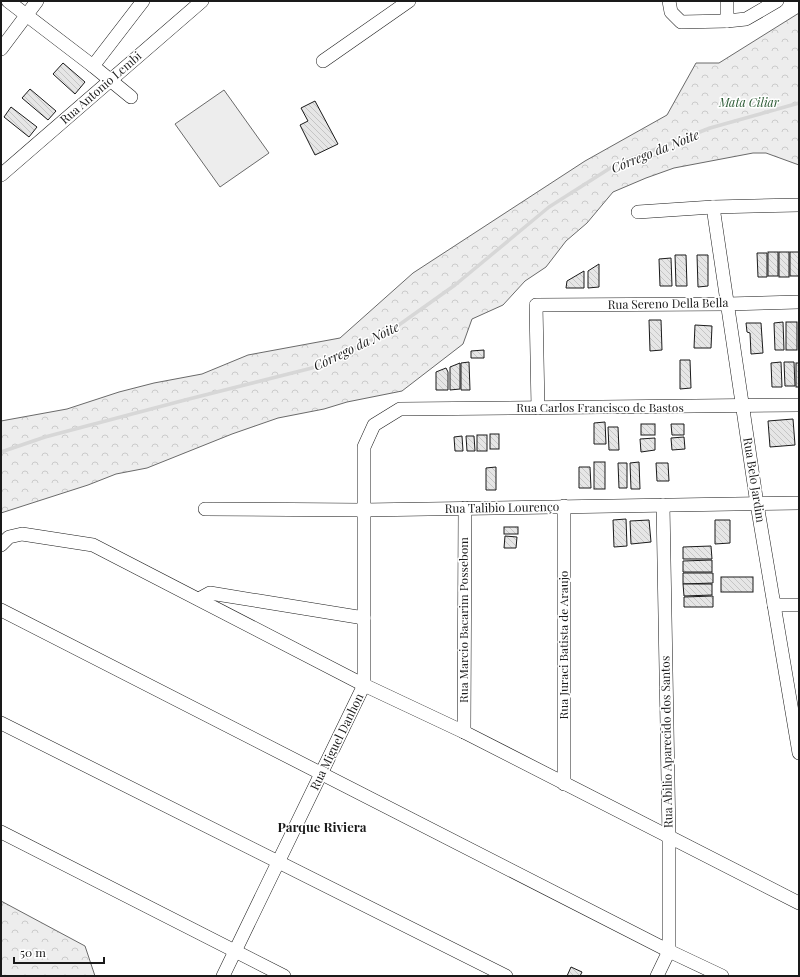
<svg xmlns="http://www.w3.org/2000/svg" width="800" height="977" font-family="'Playfair Display',serif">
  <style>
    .forest { fill: url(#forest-crowns); stroke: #6a6a6a }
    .built { fill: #ededed; stroke: #6a6a6a }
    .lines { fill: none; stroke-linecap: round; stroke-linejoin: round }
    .stream { stroke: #d7d7d7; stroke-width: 3.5 }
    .building { fill: url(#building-back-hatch); stroke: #1a1a1a }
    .minor-casing { stroke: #1a1a1a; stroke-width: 14 }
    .minor { stroke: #fff; stroke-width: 13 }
    .labels { text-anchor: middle; stroke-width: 3; stroke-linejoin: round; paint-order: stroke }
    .street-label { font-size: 12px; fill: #1a1a1a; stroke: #fff }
    .park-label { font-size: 12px; font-style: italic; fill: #2b5a34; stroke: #fff }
    .water-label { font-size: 13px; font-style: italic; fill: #1a1a1a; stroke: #fff }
    .neighbourhood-label { font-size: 13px; font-weight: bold; fill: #1a1a1a; stroke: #fff }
  </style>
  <defs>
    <pattern id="forest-crowns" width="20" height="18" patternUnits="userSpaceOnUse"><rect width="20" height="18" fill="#ededed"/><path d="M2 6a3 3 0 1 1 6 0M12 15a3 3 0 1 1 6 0" fill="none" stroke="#cbcbcb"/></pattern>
    <pattern id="building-back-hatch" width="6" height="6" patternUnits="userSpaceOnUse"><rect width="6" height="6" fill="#e6e6e6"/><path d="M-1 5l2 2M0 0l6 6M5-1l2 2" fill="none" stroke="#c5c5c5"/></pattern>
  </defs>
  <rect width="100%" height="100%" fill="#fff"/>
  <!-- forest -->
  <g class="forest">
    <path d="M 799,13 L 799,165 L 766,153 L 753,153 L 674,168 L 646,178 L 613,192 L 587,223 L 566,241 L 546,267 L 525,281 L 503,305 L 472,319 L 463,344 L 402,391 L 347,402 L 324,409 L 278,418 L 232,434 L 147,468 L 116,474 L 88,485 L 1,513 L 1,421 L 67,409 L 119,392 L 154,383 L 202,374 L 248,355 L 340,338 L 413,273 L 585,161 L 667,115 L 696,63 L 719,63 Z"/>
    <path d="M 1,901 L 85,946 L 95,976 L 1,976 Z"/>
  </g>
  <!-- built -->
  <path class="built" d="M 224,90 L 269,153 L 220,187 L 175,124 Z"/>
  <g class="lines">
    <!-- stream -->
    <path class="stream" d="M 1,452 L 45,437 L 185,400 L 312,368 L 389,332 L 455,285 L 549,207 L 615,165 L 710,128 L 799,103"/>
  </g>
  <!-- building -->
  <g class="building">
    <path d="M 63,63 L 85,82 L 75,94 L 53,74 Z"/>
    <path d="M 30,89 L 56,111 L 48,120 L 22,98 Z"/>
    <path d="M 315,101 L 338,144 L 315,155 L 300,125 L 308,121 L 301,108 Z"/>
    <path d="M 11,107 L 37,127 L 29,137 L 4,117 Z"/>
    <rect x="768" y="252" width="10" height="24"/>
    <rect x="779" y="252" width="10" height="25"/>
    <rect x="790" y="252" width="9" height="24"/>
    <path d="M 757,253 L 767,253 L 767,277 L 758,277 Z"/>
    <path d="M 675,255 L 686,255 L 687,286 L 676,286 Z"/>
    <path d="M 697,255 L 708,255 L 708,286 L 698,287 Z"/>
    <path d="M 671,258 L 672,286 L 660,286 L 659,259 Z"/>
    <path d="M 599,264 L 599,287 L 588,288 L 588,271 Z"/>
    <path d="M 584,271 L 584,288 L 566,288 L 567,281 Z"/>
    <path d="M 649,320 L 661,320 L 662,350 L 650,351 Z"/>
    <path d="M 783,322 L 784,350 L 775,350 L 774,323 Z"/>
    <rect x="786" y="322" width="11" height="28"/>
    <path d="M 746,323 L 761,323 L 763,353 L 751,354 L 750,333 L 747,332 Z"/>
    <path d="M 695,325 L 712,326 L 711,348 L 694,348 Z"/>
    <path d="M 484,350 L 484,358 L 471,358 L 471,351 Z"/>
    <path d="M 680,360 L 690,360 L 691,388 L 680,389 Z"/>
    <path d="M 469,362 L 470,390 L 461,390 L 461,363 Z"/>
    <path d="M 781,362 L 782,387 L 772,387 L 771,363 Z"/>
    <path d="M 784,362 L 794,362 L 795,386 L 785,386 Z"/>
    <path d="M 460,363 L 460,389 L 450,390 L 450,367 Z"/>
    <rect x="796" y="363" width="3" height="24"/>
    <path d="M 446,368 L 448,372 L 448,390 L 436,390 L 436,372 Z"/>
    <path d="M 793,419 L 795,445 L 770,447 L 768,421 Z"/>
    <path d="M 605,422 L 606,444 L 594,444 L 594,423 Z"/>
    <rect x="641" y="424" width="14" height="11"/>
    <path d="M 671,424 L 684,424 L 684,435 L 672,435 Z"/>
    <path d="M 608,427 L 618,427 L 619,450 L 609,450 Z"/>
    <rect x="490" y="434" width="9" height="15"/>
    <rect x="477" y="435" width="10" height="16"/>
    <path d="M 462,436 L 463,451 L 455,451 L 454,437 Z"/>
    <path d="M 466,436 L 474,436 L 475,451 L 467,451 Z"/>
    <path d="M 684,437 L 685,449 L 672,450 L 671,438 Z"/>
    <path d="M 655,438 L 655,450 L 641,452 L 640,439 Z"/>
    <rect x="594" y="462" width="11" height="27"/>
    <path d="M 639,462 L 640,489 L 631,489 L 630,463 Z"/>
    <path d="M 618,463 L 627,463 L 627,488 L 619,488 Z"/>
    <path d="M 656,463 L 668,463 L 669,481 L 657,481 Z"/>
    <path d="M 496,467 L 496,490 L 486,490 L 486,468 Z"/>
    <path d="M 579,467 L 590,467 L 591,488 L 579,488 Z"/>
    <path d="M 626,519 L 627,546 L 614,547 L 613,520 Z"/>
    <path d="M 649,520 L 651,542 L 631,544 L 630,521 Z"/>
    <path d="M 715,520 L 730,520 L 730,543 L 715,544 Z"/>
    <rect x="504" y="527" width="14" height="7"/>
    <path d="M 505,536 L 517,537 L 516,548 L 504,548 Z"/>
    <path d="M 711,546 L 712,559 L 683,559 L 683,547 Z"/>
    <path d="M 712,560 L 712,572 L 683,572 L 683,561 Z"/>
    <path d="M 683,573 L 713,573 L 713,583 L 683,584 Z"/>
    <rect x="721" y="577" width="32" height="15"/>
    <path d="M 683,584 L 712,584 L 712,595 L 684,596 Z"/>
    <path d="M 713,596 L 713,607 L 684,607 L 684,597 Z"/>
    <path d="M 571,967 L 582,972 L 580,976 L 567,976 Z"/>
  </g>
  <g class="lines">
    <defs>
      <g id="minor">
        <path d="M 8,1 L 93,66 L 131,97"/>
        <path d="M 669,1 L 671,12 L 681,22 L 727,21 L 746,19 L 777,1"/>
        <path d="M 727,21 L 727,1"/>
        <path d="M 1,49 L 37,1"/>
        <path d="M 323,61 L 409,1"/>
        <path d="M 93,66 L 143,1"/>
        <path d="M 1,175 L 202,1"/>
        <path d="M 713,207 L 757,504 L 799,753"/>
        <path d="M 638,212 L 713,207 L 799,205"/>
        <path d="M 538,408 L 536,305 L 727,304 L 799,302"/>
        <path d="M 564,506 L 564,784"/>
        <path d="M 205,509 L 363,510 L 799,503"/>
        <path d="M 1,545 L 9,537 L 22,534 L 93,545 L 364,685 L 464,732 L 799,903"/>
        <path d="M 199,599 L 210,593 L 364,618"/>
        <path d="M 774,605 L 799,605"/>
        <path d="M 1,610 L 669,951 L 722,976"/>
        <path d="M 1,723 L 506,976"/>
        <path d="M 464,732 L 465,508"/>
        <path d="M 1,832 L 284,976"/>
        <path d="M 223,976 L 364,685 L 364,447 L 374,425 L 400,409 L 799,405"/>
        <path d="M 657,976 L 669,951 L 669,837 L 663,505"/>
      </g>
    </defs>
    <!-- minor casing -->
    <use href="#minor" class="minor-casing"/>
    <!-- minor -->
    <use href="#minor" class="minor"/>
  </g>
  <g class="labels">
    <!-- street labels -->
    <g class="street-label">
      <text transform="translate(101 88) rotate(-41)" y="4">Rua Antonio Lembi</text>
      <text transform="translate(668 304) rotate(-1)" y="4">Rua Sereno Della Bella</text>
      <text x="600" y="412">Rua Carlos Francisco de Bastos</text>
      <text transform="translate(754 480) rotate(81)" y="4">Rua Belo Jardim</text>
      <text transform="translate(502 508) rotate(-1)" y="4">Rua Talibio Lourenço</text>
      <text transform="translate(464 620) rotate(-90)" y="4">Rua Marcio Bacarim Possebom</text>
      <text transform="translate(564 645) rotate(-90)" y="4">Rua Juraci Batista de Araujo</text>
      <text transform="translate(337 742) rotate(-64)" y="4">Rua Miguel Danhon</text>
      <text transform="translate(667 742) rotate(-91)" y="4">Rua Abilio Aparecido dos Santos</text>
    </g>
    <!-- park labels -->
    <g class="park-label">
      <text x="749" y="107">Mata Ciliar</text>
    </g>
    <!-- water labels -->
    <g class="water-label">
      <text transform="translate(655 151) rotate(-22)" y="5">Córrego da Noite</text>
      <text transform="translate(356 346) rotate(-26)" y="5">Córrego da Noite</text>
    </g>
    <!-- neighbourhood labels -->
    <g class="neighbourhood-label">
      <text x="322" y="832">Parque Riviera</text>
    </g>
  </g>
  <!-- border -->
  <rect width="800" height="977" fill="none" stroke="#1a1a1a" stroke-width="4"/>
  <!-- scale -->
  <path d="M14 957v6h90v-6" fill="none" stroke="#1a1a1a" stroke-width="2"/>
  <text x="20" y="957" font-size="12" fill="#1a1a1a" stroke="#ffffff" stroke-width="3" paint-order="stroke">50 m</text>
</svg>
